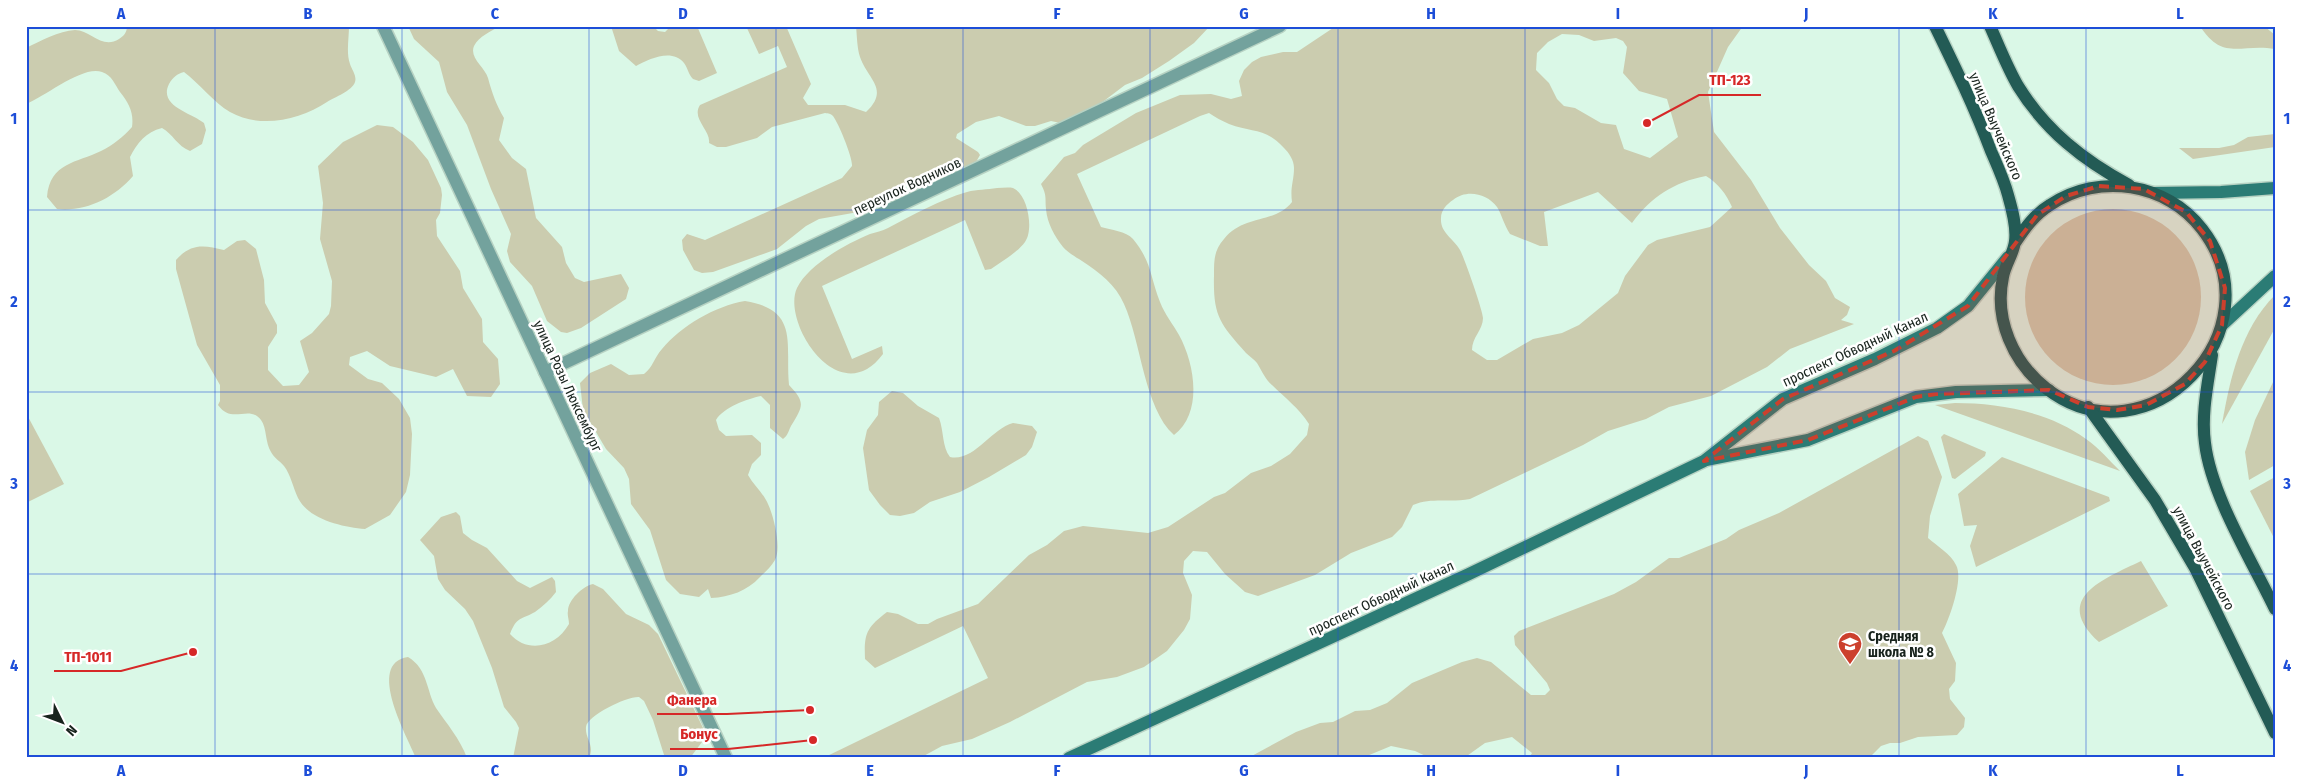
<svg xmlns="http://www.w3.org/2000/svg" width="2301" height="784" font-family="'Fira Sans Condensed',sans-serif">
  <style>
    .green { fill: #cbccaf; fill-rule: evenodd }
    .lines { fill: none; stroke-linecap: round; stroke-linejoin: round }
    .minor-casing { stroke: #b7d2c3; stroke-width: 15 }
    .secondary-casing { stroke: #b7d2c3; stroke-width: 15 }
    .primary-casing { stroke: #b7d2c3; stroke-width: 15 }
    .minor { stroke: #73a29d; stroke-width: 12 }
    .secondary { stroke: #2b7c75; stroke-width: 12 }
    .primary { stroke: #235b55; stroke-width: 12 }
    .marked { fill: #cc402d; fill-opacity: 0.2; stroke: #cc402d; stroke-width: 4; stroke-dasharray: 10 6; stroke-linejoin: round }
    .grid { fill: none; stroke: #1d4ed8; stroke-width: 1; stroke-opacity: 0.55 }
    .labels { text-anchor: middle; stroke-width: 5; stroke-linejoin: round; paint-order: stroke }
    .street-label { font-size: 14px; fill: #18231d; stroke: #fff }
    .poi-label { font-size: 14px; font-weight: bold; fill: #18231d; stroke: #fff; text-anchor: start }
    .leader { fill: none; stroke: #d62828; stroke-width: 2 }
    .callout-dot { fill: #d62828; stroke: #fff; stroke-width: 2 }
    .callout-label { font-size: 15px; text-anchor: middle; font-weight: bold; fill: #d62828; stroke: #fff; stroke-width: 5; stroke-linejoin: round; paint-order: stroke }
    .neatline { fill: none; stroke: #1d4ed8; stroke-width: 2 }
    .grid-label { font-size: 16px; text-anchor: middle; font-weight: bold; fill: #1d4ed8 }
  </style>
  <rect width="100%" height="100%" fill="#daf8e7"/>
  <!-- green -->
  <g class="green">
    <path d="M 127,26 L 349,26 C 349,38 346,53 350,64 C 352,70 357,76 355,82 C 352,91 335,97 327,102 C 300,120 260,129 230,112 C 213,102 200,84 184,72 C 177,74 173,77 169,84 C 158,106 192,113 204,123 L 206,130 L 202,144 L 190,151 C 177,146 173,134 162,128 C 146,132 137,143 130,157 L 133,176 C 114,198 86,212 57,209 L 47,197 C 50,162 77,163 101,151 C 113,145 123,137 132,127 C 134,113 129,103 120,92 C 115,85 112,75 102,72 C 83,65 46,96 26,104 L 26,48 C 40,41 59,31 75,30 C 91,30 102,50 119,39 C 124,36 127,32 127,26 Z"/>
    <path d="M 408,26 L 499,26 C 491,32 479,36 474,46 C 469,58 485,67 488,78 C 492,93 496,104 504,118 L 499,140 L 512,158 L 526,169 L 536,218 L 562,247 L 566,263 L 575,278 L 584,282 L 621,274 L 629,288 L 626,299 L 581,328 L 567,333 L 561,332 L 547,321 L 532,286 L 510,262 L 507,251 L 511,234 L 491,189 L 467,125 L 447,92 L 439,62 L 414,39 Z"/>
    <path d="M 611,26 L 653,26 L 658,31 L 665,32 L 671,26 L 697,26 L 717,73 L 699,81 L 693,79 C 688,74 688,68 684,63 C 672,48 649,59 636,66 L 619,51 Z"/>
    <path d="M 746,26 L 786,26 L 811,84 L 803,98 L 808,105 L 845,105 L 866,112 C 890,89 868,80 860,57 C 857,48 857,36 856,26 L 1210,26 L 1194,43 L 1169,61 L 1142,78 L 1125,85 L 1092,110 L 1065,124 L 1051,121 L 1035,126 L 1026,126 L 999,116 L 976,122 L 957,134 L 956,138 L 978,152 L 980,155 L 976,162 L 949,175 L 928,175 L 899,187 L 864,211 L 819,219 L 806,226 L 777,249 L 713,272 L 702,273 L 694,270 L 683,250 L 682,240 L 687,234 L 705,240 L 842,178 L 852,166 C 853,158 838,122 833,116 C 830,113 829,114 825,113 L 772,127 L 757,138 L 726,147 L 717,147 L 709,143 C 711,130 691,119 700,105 L 787,67 L 778,46 L 759,54 Z"/>
    <path d="M 1336,26 L 1743,26 L 1728,47 L 1708,92 L 1714,132 L 1751,180 L 1780,228 L 1809,265 L 1826,281 L 1835,298 L 1850,307 L 1847,315 L 1841,320 L 1854,324 L 1790,349 L 1767,367 L 1711,396 L 1669,407 L 1646,419 L 1608,431 L 1583,445 L 1470,499 C 1450,503 1432,497 1413,505 L 1402,527 L 1392,537 L 1351,553 L 1315,575 L 1258,596 L 1245,592 L 1225,574 L 1207,552 L 1193,551 L 1184,561 L 1183,573 L 1192,595 L 1190,619 L 1184,630 L 1167,651 L 1144,667 L 1117,677 L 1087,682 L 1010,722 L 972,739 L 942,746 L 920,758 L 823,758 L 988,678 L 963,626 L 875,668 L 865,659 C 864,634 866,628 887,612 L 898,614 L 918,624 L 928,624 L 937,619 L 978,604 L 1029,555 L 1047,545 L 1064,531 L 1083,526 L 1148,533 L 1168,527 L 1214,497 L 1225,493 L 1251,473 L 1271,466 L 1290,454 L 1307,435 L 1309,424 C 1299,408 1285,398 1272,385 C 1265,379 1262,371 1257,363 C 1254,359 1249,356 1246,353 C 1219,323 1213,315 1214,275 C 1214,260 1214,250 1224,239 C 1244,214 1275,224 1292,202 C 1290,187 1294,181 1294,168 C 1294,160 1289,153 1284,148 C 1265,127 1252,133 1229,124 C 1222,121 1215,117 1209,113 L 1200,116 L 1077,174 L 1101,227 C 1111,230 1126,231 1133,239 C 1152,262 1150,277 1160,302 C 1165,315 1173,324 1179,335 C 1195,364 1203,413 1174,435 C 1144,408 1141,341 1124,304 C 1116,285 1099,272 1082,261 C 1076,257 1068,253 1063,247 C 1055,237 1047,223 1046,209 C 1045,197 1047,196 1041,184 L 1064,157 L 1075,153 L 1083,145 L 1136,113 L 1180,95 L 1211,94 L 1231,99 L 1242,96 L 1239,81 L 1244,70 L 1252,62 L 1261,57 L 1283,52 L 1297,52 ZM 1562,34 L 1579,35 L 1594,41 L 1616,38 L 1623,41 L 1627,47 L 1623,73 L 1639,91 L 1667,99 L 1678,137 L 1650,158 L 1624,149 L 1616,125 L 1601,123 L 1575,108 L 1564,106 L 1557,99 L 1549,83 L 1536,70 L 1537,53 L 1548,42 ZM 1706,176 C 1719,184 1726,194 1732,207 L 1710,227 L 1657,240 L 1648,245 L 1625,276 L 1618,293 L 1579,325 L 1562,333 L 1533,339 L 1497,360 L 1487,360 L 1472,350 C 1472,337 1483,330 1483,318 C 1483,311 1464,257 1460,250 C 1453,238 1440,233 1441,218 C 1441,210 1447,204 1453,200 C 1466,189 1487,193 1497,207 C 1502,215 1504,225 1510,234 L 1540,246 L 1548,246 L 1544,212 L 1598,192 L 1632,223 C 1651,197 1674,182 1706,176 Z"/>
    <path d="M 2200,26 L 2264,26 L 2275,35 L 2275,49 C 2241,43 2223,62 2200,26 Z"/>
    <path d="M 377,125 L 393,127 L 413,142 L 428,160 L 441,188 L 442,195 L 440,213 L 436,220 L 437,236 L 460,271 L 463,288 L 482,319 L 483,342 L 498,359 L 500,384 L 491,397 L 467,396 L 453,369 L 436,377 L 390,366 L 367,351 L 350,357 L 349,365 L 368,379 L 382,383 L 399,399 L 410,418 L 412,434 L 410,475 L 406,492 L 390,515 L 365,529 C 343,527 309,520 298,498 C 293,488 291,475 284,466 C 280,461 274,458 271,452 C 265,443 267,428 261,420 C 249,404 232,425 218,405 L 220,401 L 220,385 L 197,345 L 176,269 L 176,260 C 191,243 204,245 224,250 L 237,241 L 245,240 L 256,249 L 264,280 L 265,303 L 277,325 L 277,333 L 268,347 L 268,370 L 283,386 L 299,385 L 309,372 L 300,341 L 312,333 L 329,314 L 331,306 L 332,281 L 320,239 L 323,203 L 318,166 L 343,142 Z"/>
    <path d="M 2275,134 L 2275,147 L 2193,159 L 2179,148 L 2219,148 L 2234,145 L 2248,137 Z"/>
    <path d="M 997,188 C 1002,188 1008,187 1013,188 C 1028,194 1034,230 1025,242 C 1017,253 1002,261 991,269 L 985,270 L 965,220 L 822,286 L 852,359 L 882,346 L 883,354 C 839,413 781,322 797,288 C 808,265 846,244 870,234 C 876,232 882,231 888,228 C 913,215 939,200 967,192 C 977,189 987,190 997,188 Z"/>
    <circle cx="2113" cy="297" r="88"/>
    <path d="M 2275,295 L 2275,328 L 2222,424 C 2230,378 2241,329 2275,295 Z"/>
    <path d="M 745,301 C 800,310 785,344 789,385 C 806,403 803,406 791,426 C 788,432 788,435 783,439 L 770,428 L 770,405 L 761,396 C 747,399 724,407 716,420 L 719,430 L 726,436 L 752,435 L 761,443 L 761,455 L 752,464 L 748,475 C 753,484 761,491 766,500 C 773,512 782,547 775,560 C 771,567 765,572 760,577 C 747,591 730,597 711,598 L 708,589 L 699,597 L 680,594 L 666,580 L 650,530 L 631,504 L 629,479 L 624,468 L 606,449 L 583,410 L 580,383 L 590,373 L 611,364 L 629,375 L 644,374 C 653,367 654,358 662,349 C 681,326 715,306 745,301 Z"/>
    <path d="M 2275,378 L 2275,465 L 2249,480 L 2245,452 L 2255,420 Z"/>
    <path d="M 892,391 L 903,393 L 918,406 L 939,418 C 944,431 942,447 950,457 C 974,462 991,429 1013,423 L 1032,426 L 1037,432 L 1032,447 L 1026,455 L 989,477 L 960,492 L 930,502 L 914,513 L 900,516 L 890,515 L 880,505 L 869,490 L 863,448 L 867,430 L 878,415 L 879,402 Z"/>
    <path d="M 1955,403 C 1999,403 2050,412 2086,439 C 2099,448 2109,460 2120,471 L 1935,405 Z"/>
    <path d="M 26,413 L 64,484 L 26,503 Z"/>
    <path d="M 1944,434 L 1986,452 L 1985,456 L 1955,479 L 1952,478 L 1941,437 Z"/>
    <path d="M 1918,436 L 1928,441 L 1942,477 L 1930,516 L 1928,538 C 1937,546 1951,554 1956,565 C 1964,579 1949,620 1942,633 L 1956,663 L 1955,681 L 1949,689 L 1950,699 L 1965,718 L 1964,727 L 1957,735 L 1918,737 L 1900,743 L 1890,743 L 1881,746 L 1869,758 L 1529,758 L 1532,753 L 1512,737 L 1485,743 L 1464,758 L 1430,758 L 1415,751 L 1391,746 L 1362,758 L 1248,758 L 1296,732 L 1320,723 L 1333,722 L 1355,711 L 1370,710 L 1387,703 L 1412,683 L 1462,662 L 1477,658 L 1491,662 L 1531,695 L 1545,695 L 1550,690 L 1547,683 L 1515,645 L 1514,636 L 1519,631 L 1614,594 L 1636,582 L 1669,558 L 1679,558 L 1726,539 L 1739,530 L 1779,513 Z"/>
    <path d="M 2002,457 L 2109,497 L 2110,501 L 1976,567 L 1970,546 L 1977,525 L 1964,526 L 1958,494 Z"/>
    <path d="M 2275,477 L 2275,540 L 2250,491 Z"/>
    <path d="M 456,512 L 460,516 L 463,533 L 472,540 L 487,548 L 517,581 L 530,588 L 552,577 L 555,581 L 556,592 C 550,600 543,606 535,612 C 521,620 517,616 510,634 C 528,654 556,647 569,624 C 569,619 567,615 568,611 C 568,600 583,586 593,584 L 603,589 L 626,614 L 649,625 L 658,634 L 704,730 L 702,742 L 690,758 L 665,758 L 653,720 L 644,701 L 639,697 C 628,696 587,715 586,727 C 585,739 595,745 589,758 L 513,758 L 519,728 L 516,722 L 504,707 L 492,668 L 473,621 L 465,609 L 445,590 L 438,579 L 434,556 L 420,540 L 441,517 Z"/>
    <path d="M 2141,561 L 2168,606 L 2099,642 C 2051,598 2104,579 2141,561 Z"/>
    <path d="M 408,657 C 428,669 426,690 436,708 C 447,724 460,739 467,758 L 416,758 C 408,738 365,663 408,657 Z"/>
  </g>
  <g class="lines">
    <defs>
      <g id="minor">
        <path d="M 383,26 L 726,758"/>
        <path d="M 545,372 L 1280,26"/>
      </g>
      <g id="secondary">
        <path d="M 2154,193 L 2221,192 L 2275,188"/>
        <path d="M 2222,325 L 2275,276"/>
        <path d="M 1706,460 L 1808,440 L 1916,397 L 1956,392 L 2049,390"/>
        <path d="M 1069,758 L 1469,574 L 1704,461 L 1783,399 L 1875,359 L 1937,328 L 1968,306 L 2008,257"/>
      </g>
      <g id="primary">
        <path d="M 1935,26 C 1955,67 1975,108 1991,151 C 1997,165 2004,180 2008,195 C 2012,209 2017,227 2015,241 C 2014,253 2005,265 2003,277 C 1994,319 2013,363 2047,389 C 2148,466 2280,330 2202,229 C 2167,183 2099,172 2050,205 C 2035,214 2025,228 2015,243"/>
        <path d="M 1990,26 C 1999,46 2007,67 2018,86 C 2046,131 2083,160 2129,185"/>
        <path d="M 2212,355 C 2208,383 2201,414 2205,443 C 2211,495 2252,561 2275,609"/>
        <path d="M 2088,407 L 2155,500 L 2195,568 L 2275,733"/>
      </g>
    </defs>
    <!-- minor casing -->
    <use href="#minor" class="minor-casing"/>
    <!-- secondary casing -->
    <use href="#secondary" class="secondary-casing"/>
    <!-- primary casing -->
    <use href="#primary" class="primary-casing"/>
    <!-- minor -->
    <use href="#minor" class="minor"/>
    <!-- secondary -->
    <use href="#secondary" class="secondary"/>
    <!-- primary -->
    <use href="#primary" class="primary"/>
  </g>
  <!-- marked area -->
  <path class="marked" d="M 2099,186 L 2144,189 L 2186,212 L 2210,241 L 2225,288 L 2222,325 L 2205,362 L 2185,384 L 2146,405 L 2117,410 L 2088,407 L 2049,390 L 1936,394 L 1916,397 L 1808,440 L 1704,461 L 1783,399 L 1894,351 L 1968,306 L 2037,215 L 2066,196 Z"/>
  <!-- grid -->
  <path class="grid" d="M 215,26 L 215,758M 402,26 L 402,758M 589,26 L 589,758M 776,26 L 776,758M 963,26 L 963,758M 1150,26 L 1150,758M 1338,26 L 1338,758M 1525,26 L 1525,758M 1712,26 L 1712,758M 1899,26 L 1899,758M 2086,26 L 2086,758M 26,210 L 2275,210M 26,392 L 2275,392M 26,574 L 2275,574"/>
  <!-- icons -->
  <defs>
    <symbol id="school-pin" viewBox="-11 -11 22 30"><path d="M0 17L-7.5 6A9.5 9.5 0 1 1 7.5 6Z" fill="#cc402d" stroke="#fff"/><path d="M0-5L7-2L0 1L-7-2ZM-4 1L0 2.5L4 1V4Q0 6-4 4Z" fill="#fff"/></symbol>
  </defs>
  <g fill-rule="evenodd">
    <use href="#school-pin" x="1836" y="630" width="28" height="38"/>
  </g>
  <g class="labels">
    <!-- street labels -->
    <g class="street-label">
      <text transform="translate(1996 126) rotate(67)" y="5">улица Выучейского</text>
      <text transform="translate(907 186) rotate(-25)" y="5">переулок Водников</text>
      <text transform="translate(1855 349) rotate(-25)" y="5">проспект Обводный Канал</text>
      <text transform="translate(568 386) rotate(65)" y="5">улица Розы Люксембург</text>
      <text transform="translate(2204 558) rotate(62)" y="5">улица Выучейского</text>
      <text transform="translate(1381 598) rotate(-25)" y="5">проспект Обводный Канал</text>
    </g>
    <!-- poi labels -->
    <g class="poi-label">
      <text x="1868" y="641">Средняя<tspan x="1868" dy="16">школа № 8</tspan></text>
    </g>
  </g>
  <!-- callouts -->
  <path class="leader" d="M1647 123L1699 95H1761M193 652L121 671H54M810 710L727 714H657M813 740L728 749H670"/>
  <g class="callout-dot">
    <circle cx="1647" cy="123" r="5"/>
    <circle cx="193" cy="652" r="5"/>
    <circle cx="810" cy="710" r="5"/>
    <circle cx="813" cy="740" r="5"/>
  </g>
  <g class="callout-label">
    <text x="1730" y="85">ТП-123</text>
    <text x="88" y="662">ТП-1011</text>
    <text x="692" y="705">Фанера</text>
    <text x="699" y="739">Бонус</text>
  </g>
  <!-- border -->
  <rect width="2301" height="784" fill="none" stroke="#ffffff" stroke-width="55"/>
  <!-- north arrow -->
  <g transform="translate(62 722) rotate(132)" stroke="#ffffff" stroke-width="4" paint-order="stroke">
  <path d="M0-4L9 19L0 12L-9 19Z" fill="#18231d"/>
  <text y="-8" font-size="14" font-weight="bold" text-anchor="middle" fill="#18231d">N</text>
  </g>
  <rect x="28" y="28" width="2246" height="728" class="neatline"/>
  <g class="grid-label">
    <text x="121" y="19">A</text>
    <text x="308" y="19">B</text>
    <text x="495" y="19">C</text>
    <text x="683" y="19">D</text>
    <text x="870" y="19">E</text>
    <text x="1057" y="19">F</text>
    <text x="1244" y="19">G</text>
    <text x="1431" y="19">H</text>
    <text x="1618" y="19">I</text>
    <text x="1806" y="19">J</text>
    <text x="1993" y="19">K</text>
    <text x="2180" y="19">L</text>
    <text x="14" y="124">1</text>
    <text x="2287" y="124">1</text>
    <text x="14" y="307">2</text>
    <text x="2287" y="307">2</text>
    <text x="14" y="489">3</text>
    <text x="2287" y="489">3</text>
    <text x="14" y="671">4</text>
    <text x="2287" y="671">4</text>
    <text x="121" y="776">A</text>
    <text x="308" y="776">B</text>
    <text x="495" y="776">C</text>
    <text x="683" y="776">D</text>
    <text x="870" y="776">E</text>
    <text x="1057" y="776">F</text>
    <text x="1244" y="776">G</text>
    <text x="1431" y="776">H</text>
    <text x="1618" y="776">I</text>
    <text x="1806" y="776">J</text>
    <text x="1993" y="776">K</text>
    <text x="2180" y="776">L</text>
  </g>
</svg>
